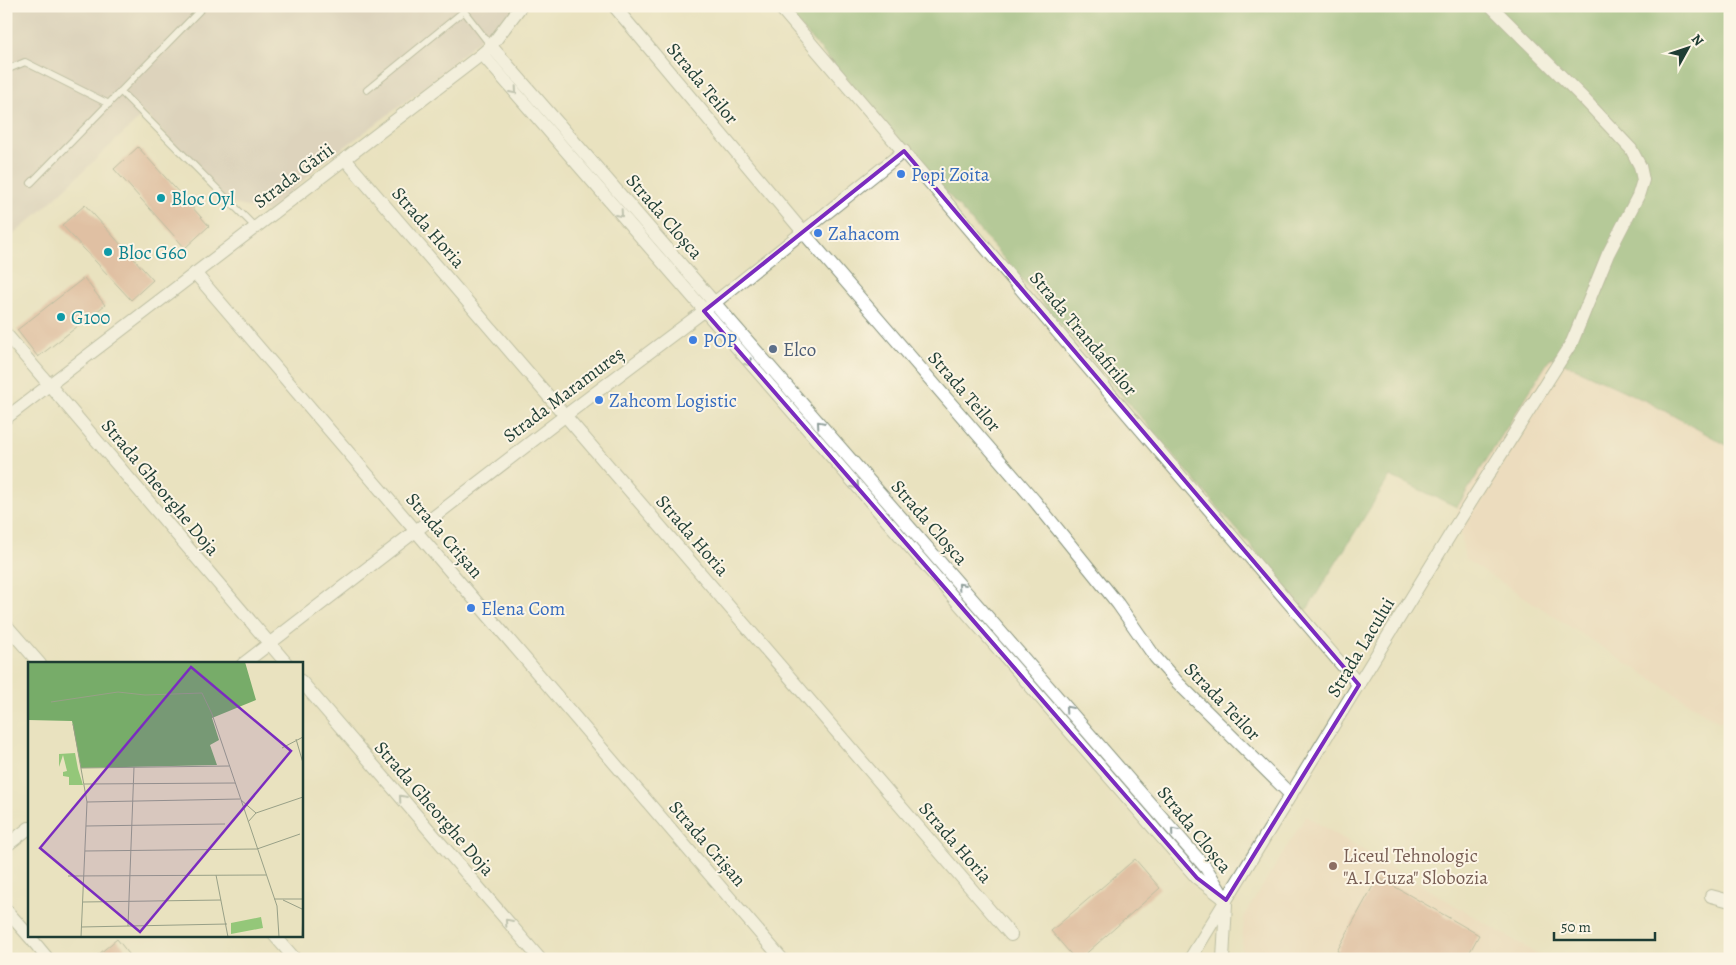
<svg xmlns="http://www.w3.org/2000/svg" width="1736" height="965" font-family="Alegreya,serif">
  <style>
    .built { fill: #f0d6bc }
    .industrial { fill: #cec2b9 }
    .forest { fill: #77ac69; stroke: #4b744e }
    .building { fill: #d59780 }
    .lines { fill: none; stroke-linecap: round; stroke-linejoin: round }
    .service-casing { stroke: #84907a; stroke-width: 8 }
    .minor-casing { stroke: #84907a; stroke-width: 14 }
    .service { stroke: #fff; stroke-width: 6 }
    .minor { stroke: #fff; stroke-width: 12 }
    .oneway { stroke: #8f9e9a }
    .marked { fill: none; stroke: #7b2cbf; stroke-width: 4; stroke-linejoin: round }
    .shop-dot { fill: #3f7fe0; stroke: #fcf5e5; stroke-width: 2 }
    .culture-dot { fill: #0f9aa8; stroke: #fcf5e5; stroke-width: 2 }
    .service-dot { fill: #5c6f8a; stroke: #fcf5e5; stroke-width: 2 }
    .education-dot { fill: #8d6e63; stroke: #fcf5e5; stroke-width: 2 }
    .labels { text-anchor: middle; stroke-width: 4; stroke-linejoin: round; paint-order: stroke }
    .street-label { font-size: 19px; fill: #1f3d34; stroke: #fcf5e5 }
    .shop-label { font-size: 19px; fill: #366cbe; stroke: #fcf5e5; text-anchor: start }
    .culture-label { font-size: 19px; fill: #0d838f; stroke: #fcf5e5; text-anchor: start }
    .service-label { font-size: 19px; fill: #4e5e75; stroke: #fcf5e5; text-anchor: start }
    .education-label { font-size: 19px; fill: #785e54; stroke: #fcf5e5; text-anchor: start }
    .inset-road { fill: none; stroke: #98a087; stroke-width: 1 }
    .view { fill: #7b2cbf; fill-opacity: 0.15; stroke: #7b2cbf; stroke-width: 2.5 }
    .inset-edge { fill: none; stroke: #1f3d34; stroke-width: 2.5 }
  </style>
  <rect width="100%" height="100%" fill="#fcf5e5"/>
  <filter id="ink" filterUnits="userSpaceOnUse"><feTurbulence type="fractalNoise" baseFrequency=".02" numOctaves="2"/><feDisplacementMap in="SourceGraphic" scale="10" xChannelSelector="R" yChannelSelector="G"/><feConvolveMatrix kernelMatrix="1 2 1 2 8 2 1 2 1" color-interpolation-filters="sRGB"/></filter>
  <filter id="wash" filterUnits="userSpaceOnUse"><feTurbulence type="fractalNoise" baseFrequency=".0096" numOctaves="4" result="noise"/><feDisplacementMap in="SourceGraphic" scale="20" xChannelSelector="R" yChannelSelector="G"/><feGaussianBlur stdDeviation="1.12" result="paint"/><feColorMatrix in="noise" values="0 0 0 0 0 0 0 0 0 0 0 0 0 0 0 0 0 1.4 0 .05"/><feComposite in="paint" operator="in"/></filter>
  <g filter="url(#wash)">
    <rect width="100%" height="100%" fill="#e9e2bf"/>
    <!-- built -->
    <g class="built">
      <path d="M 1551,357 L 1650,403 L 1730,447 L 1730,709 L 1720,723 L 1465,559 L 1457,507 Z"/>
      <path d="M 1306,816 L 1545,959 L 1241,959 L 1244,916 Z"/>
    </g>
    <!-- industrial -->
    <path class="industrial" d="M 6,6 L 510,6 L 513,10 L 420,91 L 323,163 L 268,212 L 225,202 L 145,113 L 41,211 L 6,241 Z"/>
    <!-- forest -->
    <path class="forest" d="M 782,6 L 1730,6 L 1730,447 L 1650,403 L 1551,357 L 1457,507 L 1390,476 L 1306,611 C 1134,408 960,206 782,6 Z"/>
    <g id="blocks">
      <!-- building -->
      <g class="building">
        <path d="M 138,147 L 209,226 L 185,248 L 114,169 Z"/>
        <path d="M 85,205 L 153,280 L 131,300 L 62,225 Z"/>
        <path d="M 84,278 L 105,305 L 38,357 L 17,330 Z"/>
        <path d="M 1135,859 L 1160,888 L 1080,959 L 1075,959 L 1051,931 Z"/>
        <path d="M 1378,877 L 1479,935 L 1466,959 L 1351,959 L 1337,951 Z"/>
        <path d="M 117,939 L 133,959 L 93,959 Z"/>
      </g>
    </g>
  </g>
  <g filter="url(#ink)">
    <use href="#blocks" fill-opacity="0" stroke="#84907a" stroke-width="1"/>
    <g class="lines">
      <defs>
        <g id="service">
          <path d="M 460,6 L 491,46"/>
          <path d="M 6,70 L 25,62 L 109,104"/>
          <path d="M 367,90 L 464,11"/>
          <path d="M 121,92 L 255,227"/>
          <path d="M 31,183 L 204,6"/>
        </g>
        <g id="minor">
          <path d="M 614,6 L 803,232 L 1034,500 L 1118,604 L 1155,657 L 1178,683 L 1291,795"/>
          <path d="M 779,6 L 1359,685"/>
          <path d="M 491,46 L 1206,868 L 1222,894"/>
          <path d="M 482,54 L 1197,878 L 1226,900"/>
          <path d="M 345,159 L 1011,935"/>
          <path d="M 195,273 L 782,959"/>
          <path d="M 6,334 L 287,664"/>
          <path d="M 6,418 L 482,54 L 491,46 L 521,6"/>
          <path d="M 6,625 L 40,664"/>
          <path d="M 243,664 L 566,415 L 704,311 L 904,151"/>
          <path d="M 301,681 L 540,959"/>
          <path d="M 6,846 L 29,828"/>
          <path d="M 1711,896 L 1730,901"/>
          <path d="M 6,910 L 29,936"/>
          <path d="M 29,936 L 48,959"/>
          <path d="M 275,936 L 295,959"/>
          <path d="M 1190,959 L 1450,535 L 1572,342 L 1608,254 L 1638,196 L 1643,180 L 1640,166 L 1631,149 L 1585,100 L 1491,6"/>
          <path d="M 1223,959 L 1226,904"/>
        </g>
      </defs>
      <!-- service casing -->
      <use href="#service" class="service-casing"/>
      <!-- minor casing -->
      <use href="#minor" class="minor-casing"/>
      <!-- service -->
      <use href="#service" class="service"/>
      <!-- minor -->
      <use href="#minor" class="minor"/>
    </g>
    <!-- one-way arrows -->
    <defs><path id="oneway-chevron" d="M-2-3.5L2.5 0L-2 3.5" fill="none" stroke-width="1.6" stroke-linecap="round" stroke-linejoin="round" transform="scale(1.25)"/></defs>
    <g class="oneway">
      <use href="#oneway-chevron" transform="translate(514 91) rotate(49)"/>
      <use href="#oneway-chevron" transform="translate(620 214) rotate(49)"/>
      <use href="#oneway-chevron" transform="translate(749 363) rotate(49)"/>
      <use href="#oneway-chevron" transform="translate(820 424) rotate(-131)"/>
      <use href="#oneway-chevron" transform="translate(856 486) rotate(49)"/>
      <use href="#oneway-chevron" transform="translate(961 586) rotate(-131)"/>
      <use href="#oneway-chevron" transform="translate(1068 709) rotate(-131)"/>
      <use href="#oneway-chevron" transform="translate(402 798) rotate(-131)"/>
      <use href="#oneway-chevron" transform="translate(1174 831) rotate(-131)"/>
      <use href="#oneway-chevron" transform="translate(508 922) rotate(-131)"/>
    </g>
  </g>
  <!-- marked area -->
  <path d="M0 0H1736V965H0ZM 904,151 L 1359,685 L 1226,900 L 1197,878 L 704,311 Z" fill="#e9e2bf" fill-opacity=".55" fill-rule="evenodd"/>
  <path class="marked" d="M 904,151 L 1359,685 L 1226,900 L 1197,878 L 704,311 Z"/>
  <!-- markers -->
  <g class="shop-dot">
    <circle cx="901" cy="174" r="5"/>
    <circle cx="818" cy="233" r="5"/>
    <circle cx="693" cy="340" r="5"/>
    <circle cx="599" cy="400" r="5"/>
    <circle cx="471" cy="608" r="5"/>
  </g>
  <g class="culture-dot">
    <circle cx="161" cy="198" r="5"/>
    <circle cx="108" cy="252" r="5"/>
    <circle cx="61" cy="317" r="5"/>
  </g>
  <circle class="service-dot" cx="773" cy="349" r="5"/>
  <circle class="education-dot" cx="1333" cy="866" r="5"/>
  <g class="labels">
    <!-- street labels -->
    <g class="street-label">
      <text transform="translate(703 83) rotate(50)" y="7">Strada Teilor</text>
      <text transform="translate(293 175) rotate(-37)" y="7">Strada Gării</text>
      <text transform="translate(665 216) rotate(49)" y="7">Strada Cloșca</text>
      <text transform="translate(429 227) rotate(49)" y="7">Strada Horia</text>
      <text transform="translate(1084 333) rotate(50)" y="7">Strada Trandafirilor</text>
      <text transform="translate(965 391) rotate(49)" y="7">Strada Teilor</text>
      <text transform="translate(563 394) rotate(-37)" y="7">Strada Maramureș</text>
      <text transform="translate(161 487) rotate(50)" y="7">Strada Gheorghe Doja</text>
      <text transform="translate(930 522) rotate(49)" y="7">Strada Cloșca</text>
      <text transform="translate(445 535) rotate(49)" y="7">Strada Crișan</text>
      <text transform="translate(693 535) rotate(49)" y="7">Strada Horia</text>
      <text transform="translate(1360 647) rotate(-59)" y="7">Strada Lacului</text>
      <text transform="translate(1223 701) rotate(46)" y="7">Strada Teilor</text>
      <text transform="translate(435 808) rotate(49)" y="7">Strada Gheorghe Doja</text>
      <text transform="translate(1195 829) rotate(51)" y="7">Strada Cloșca</text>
      <text transform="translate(956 842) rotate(49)" y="7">Strada Horia</text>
      <text transform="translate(708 843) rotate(49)" y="7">Strada Crișan</text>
    </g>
    <!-- shop labels -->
    <g class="shop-label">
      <text x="911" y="181">Popi Zoita</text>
      <text x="828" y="240">Zahacom</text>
      <text x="703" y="347">POP</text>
      <text x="609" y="407">Zahcom Logistic</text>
      <text x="481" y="615">Elena Com</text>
    </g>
    <!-- culture labels -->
    <g class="culture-label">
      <text x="171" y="205">Bloc Oyl</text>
      <text x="118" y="259">Bloc G60</text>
      <text x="71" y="324">G100</text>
    </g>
    <!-- service labels -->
    <g class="service-label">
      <text x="783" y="356">Elco</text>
    </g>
    <!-- education labels -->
    <g class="education-label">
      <text x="1343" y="862">Liceul Tehnologic<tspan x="1343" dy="22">"A.I.Cuza" Slobozia</tspan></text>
    </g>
  </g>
  <!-- overview -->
  <g transform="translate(28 662)">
    <rect width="275" height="275" fill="#e9e2bf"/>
    <path d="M 47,91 L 50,107 L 55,123 L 41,123 L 41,115 L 35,114 L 35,110 L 39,109 L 35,93 L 31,105 L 31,92 ZM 233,255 L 235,266 L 203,272 L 203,261 Z" fill="#94c779"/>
    <path d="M 0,0 L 217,0 L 228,38 L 184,56 L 191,78 L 182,83 L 189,103 L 53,106 L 44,59 L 0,58 Z" fill="#77ac69"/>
    <path class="inset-road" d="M 23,40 L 90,30 L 117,33 L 174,31 L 184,52 L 249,244 L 251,275M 45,62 L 59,140 L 53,275M 268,77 L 275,101M 254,86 L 275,75M 53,106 L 201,104M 56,122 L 207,121M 213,138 L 228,151M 59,140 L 212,137M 220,160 L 228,151 L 275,135M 58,164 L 197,162M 229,187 L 272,172M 57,189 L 229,187M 188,213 L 200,275M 40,214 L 238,213M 246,237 L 275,237M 255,238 L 274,247M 55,240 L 193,238M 100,264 L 106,105M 53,265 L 199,262M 274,275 L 275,247"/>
    <path class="view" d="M 163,5 L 263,89 L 112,270 L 12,186 Z"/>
    <rect width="275" height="275" class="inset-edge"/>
  </g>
  <!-- margin -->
  <rect width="1736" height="965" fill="none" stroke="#fcf5e5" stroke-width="25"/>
  <!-- north arrow -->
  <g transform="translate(1688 48) rotate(50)" stroke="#fcf5e5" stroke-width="4" paint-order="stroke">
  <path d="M0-4L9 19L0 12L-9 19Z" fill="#1f3d34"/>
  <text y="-8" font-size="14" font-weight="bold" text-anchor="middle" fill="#1f3d34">N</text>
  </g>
  <!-- scale -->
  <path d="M1554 932v8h101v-8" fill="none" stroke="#1f3d34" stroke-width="2.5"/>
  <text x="1561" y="932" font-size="15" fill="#1f3d34" stroke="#fcf5e5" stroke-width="4" paint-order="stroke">50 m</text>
</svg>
